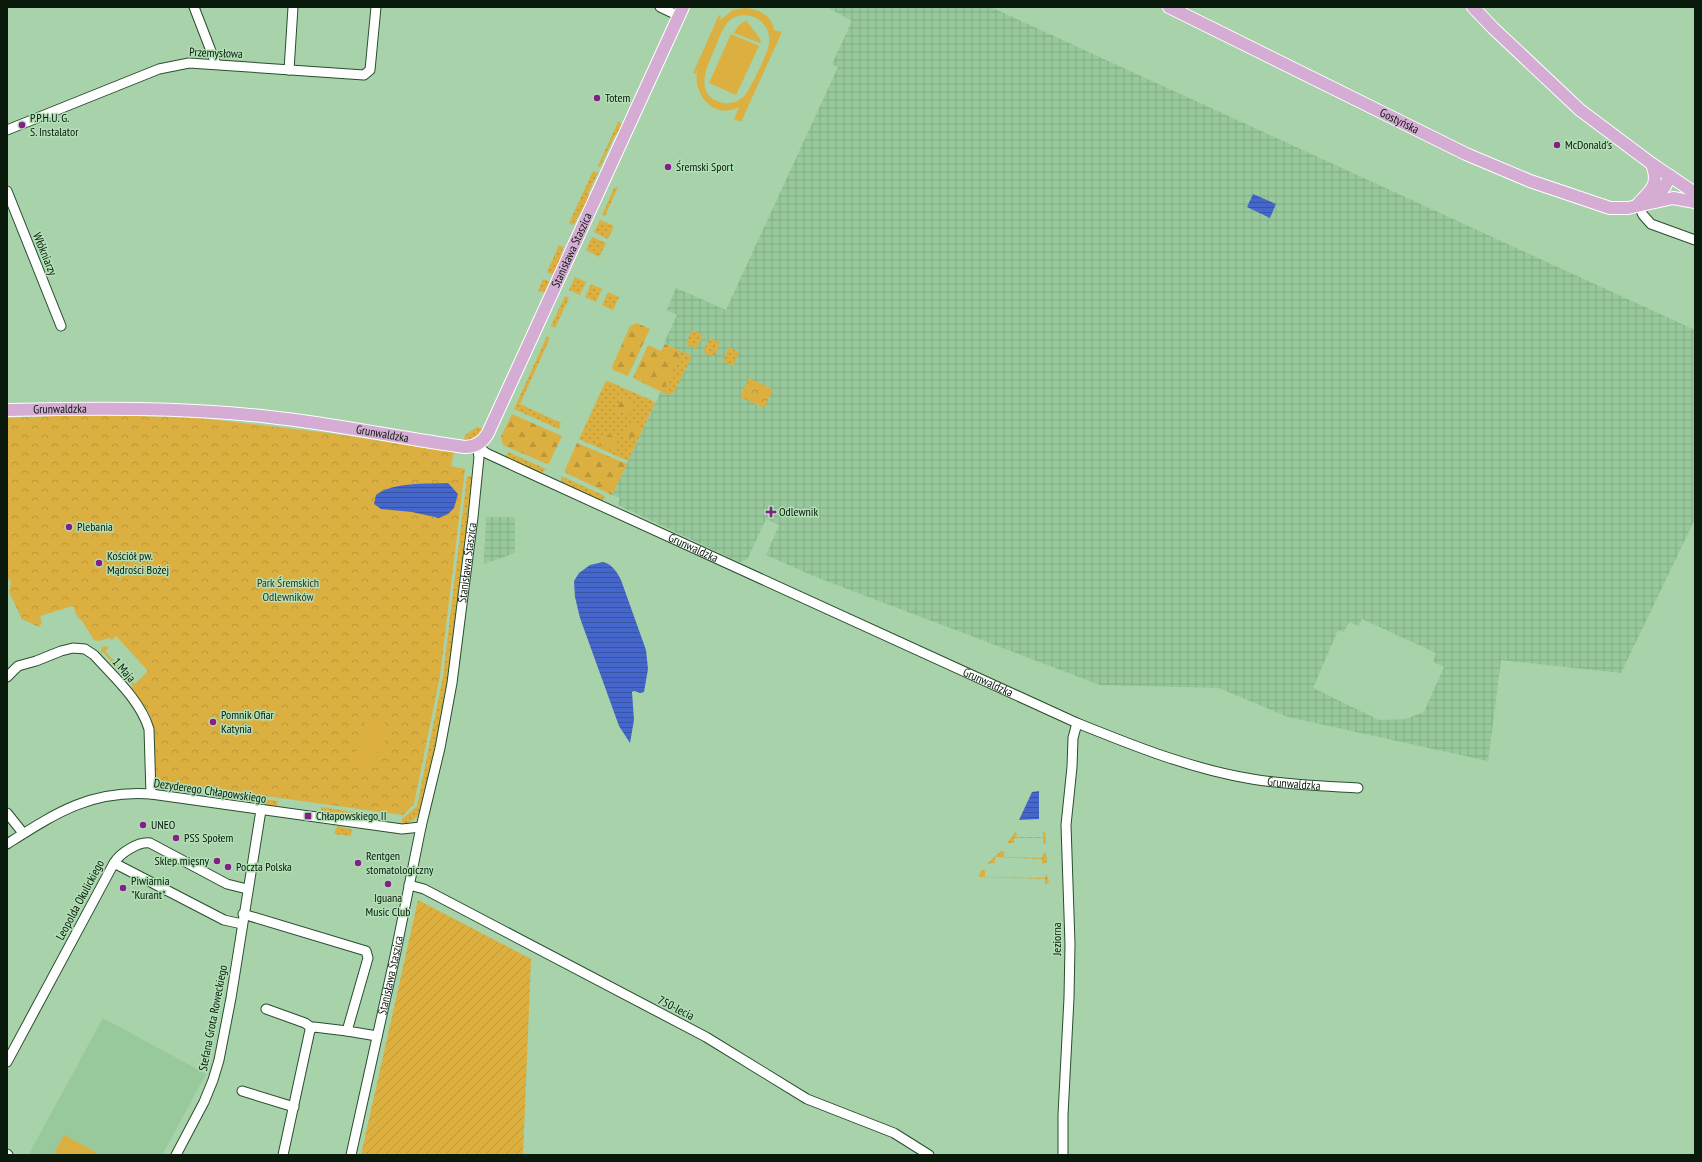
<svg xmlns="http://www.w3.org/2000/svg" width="1702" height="1162" font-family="'PT Sans Narrow',sans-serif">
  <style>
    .built { fill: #98c99c }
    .industrial { fill: url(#industrial-grid); fill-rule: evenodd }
    .grass { fill: url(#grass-dots) }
    .forest { fill: url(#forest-firs) }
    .park { fill: url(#park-crowns) }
    .garden { fill: url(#garden-furrows) }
    .pitch { fill: #dbb040; fill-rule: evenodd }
    .water { fill: url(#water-rules) }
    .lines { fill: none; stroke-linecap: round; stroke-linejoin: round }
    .minor-casing { stroke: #284f2d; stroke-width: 11 }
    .major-casing { stroke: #fff; stroke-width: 14 }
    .minor { stroke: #fff; stroke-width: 9 }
    .major { stroke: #d4acd4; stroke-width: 12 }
    .poi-dot { fill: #851f88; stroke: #b3dfb7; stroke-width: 1.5 }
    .labels { text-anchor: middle; stroke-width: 3; stroke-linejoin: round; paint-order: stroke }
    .street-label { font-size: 12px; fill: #09190b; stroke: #b3dfb7 }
    .poi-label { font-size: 12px; fill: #09190b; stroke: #b3dfb7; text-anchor: start }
    .park-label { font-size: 12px; fill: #3a301a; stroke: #b3dfb7 }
  </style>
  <defs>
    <pattern id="industrial-grid" width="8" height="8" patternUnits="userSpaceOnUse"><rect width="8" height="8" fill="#98c99c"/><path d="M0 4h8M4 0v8" fill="none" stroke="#82ac85"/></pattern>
    <pattern id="grass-dots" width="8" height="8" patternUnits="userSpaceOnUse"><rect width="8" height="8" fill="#dbb040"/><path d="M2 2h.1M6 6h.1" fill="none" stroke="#bb9737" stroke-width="1.8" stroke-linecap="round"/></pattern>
    <pattern id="forest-firs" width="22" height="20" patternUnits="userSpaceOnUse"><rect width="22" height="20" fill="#dbb040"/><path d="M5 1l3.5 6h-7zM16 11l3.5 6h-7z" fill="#bb9737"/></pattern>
    <pattern id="park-crowns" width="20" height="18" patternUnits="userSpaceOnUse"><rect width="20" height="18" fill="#dbb040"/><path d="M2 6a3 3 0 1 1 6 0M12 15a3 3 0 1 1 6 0" fill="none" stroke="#bb9737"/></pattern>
    <pattern id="garden-furrows" width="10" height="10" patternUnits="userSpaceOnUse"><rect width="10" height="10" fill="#dbb040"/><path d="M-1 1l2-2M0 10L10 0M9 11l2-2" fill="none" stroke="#bb9737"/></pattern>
    <pattern id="water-rules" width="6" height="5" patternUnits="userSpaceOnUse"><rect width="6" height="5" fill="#4567cc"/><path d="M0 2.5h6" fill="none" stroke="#3854a4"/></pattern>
  </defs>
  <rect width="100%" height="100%" fill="#a7d2aa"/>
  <!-- built -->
  <path class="built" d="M 103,1018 L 206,1074 L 162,1155 L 31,1155 L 29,1154 Z"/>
  <!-- industrial -->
  <g class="industrial">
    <path d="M 827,7 L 988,7 L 995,9 L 1695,330 L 1695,519 L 1621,673 L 1501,660 L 1488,761 L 1288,717 L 1219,688 L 1100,685 L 816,577 L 766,555 L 779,525 L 766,519 L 748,558 L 744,561 L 739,562 L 620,506 L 618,504 L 620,498 L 612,495 L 680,351 L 664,343 L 677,315 L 667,310 L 676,288 L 726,310 L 838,67 L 832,64 L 852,21 ZM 1362,619 L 1436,653 L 1433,662 L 1444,667 L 1424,712 L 1405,719 L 1379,720 L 1313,688 L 1338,630 L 1344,632 L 1349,622 L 1359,626 Z"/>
    <path d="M 486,517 L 515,517 L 515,553 L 484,564 Z"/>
  </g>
  <!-- grass -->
  <g class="grass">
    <path d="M 618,122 L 623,124 L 619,133 L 615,135 L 600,167 L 598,166 Z"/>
    <path d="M 593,171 L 598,173 L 588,193 L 590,197 L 573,225 L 569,223 Z"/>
    <path d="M 618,187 L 605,216 L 602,215 L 614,188 Z"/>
    <path d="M 600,220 L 614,226 L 608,239 L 594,232 Z"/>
    <path d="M 592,237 L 606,243 L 599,257 L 586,250 Z"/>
    <path d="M 559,245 L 563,247 L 560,262 L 554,275 L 547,272 Z"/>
    <path d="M 575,277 L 586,282 L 580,295 L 569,290 Z"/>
    <path d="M 543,279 L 551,282 L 546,293 L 538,291 Z"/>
    <path d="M 591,284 L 602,289 L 596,302 L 585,297 Z"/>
    <path d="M 608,292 L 619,297 L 613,310 L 602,305 Z"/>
    <path d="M 565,296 L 569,298 L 555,328 L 551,326 Z"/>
    <path d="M 692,330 L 703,335 L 696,349 L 686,344 Z"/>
    <path d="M 547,336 L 550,338 L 520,404 L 561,423 L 559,429 L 514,409 Z"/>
    <path d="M 710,338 L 720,343 L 714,357 L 703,352 Z"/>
    <path d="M 729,347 L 739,352 L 733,366 L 723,361 Z"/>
    <path d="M 681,351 L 692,356 L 674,392 L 669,395 L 662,392 Z"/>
    <path d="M 608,381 L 653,401 L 655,403 L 628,461 L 579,439 L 605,383 Z"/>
    <path d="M 477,427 L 483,429 C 479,437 473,441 464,441 L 465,435 Z"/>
    <path d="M 508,452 L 546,469 L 542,473 L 540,473 L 505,457 Z"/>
    <path d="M 467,476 L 473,477 L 449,673 L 436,742 L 421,810 C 417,819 411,823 402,824 L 402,819 L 417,806 L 443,676 Z"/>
    <path d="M 561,476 L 605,496 L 603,501 L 561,482 Z"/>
    <path d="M 104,646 L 109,647 L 105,651 L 135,684 L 133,686 L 103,652 L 101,654 L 101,648 Z"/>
    <path d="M 253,798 L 278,801 L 277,807 L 248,803 Z"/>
    <path d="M 321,807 L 354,812 L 353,817 L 334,815 L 321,810 Z"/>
    <path d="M 339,826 L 352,830 L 351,836 L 334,834 L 336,828 Z"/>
    <path d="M 1016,831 L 1017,837 L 1043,837 L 1043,831 L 1045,832 L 1046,843 L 1043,844 L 1043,838 L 1014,838 L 1014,843 L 1007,843 Z"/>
    <path d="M 1001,851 L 1004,851 L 1004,857 L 1042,858 L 1044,852 L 1046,854 L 1047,862 L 1042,864 L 1042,859 L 995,857 L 995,863 L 987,864 Z"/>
    <path d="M 982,870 L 985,870 L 985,877 L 1045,878 L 1046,873 L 1049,882 L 1045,885 L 1045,879 L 979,877 L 979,874 Z"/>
  </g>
  <!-- forest -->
  <g class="forest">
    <path d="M 637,323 L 650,329 L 628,376 L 613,370 L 612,367 L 630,326 Z"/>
    <path d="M 665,344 L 681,351 L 662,392 L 633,378 L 648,345 L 661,351 Z"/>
    <path d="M 622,397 L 635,403 L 629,416 L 616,410 Z"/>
    <path d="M 512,414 L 562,436 L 549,463 L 547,464 L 503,445 L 501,436 Z"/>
    <path d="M 629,422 L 641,427 L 635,439 L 624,435 Z"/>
    <path d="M 604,433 L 619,439 L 613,451 L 599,445 Z"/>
    <path d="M 577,443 L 627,464 L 612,495 L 566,473 L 565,470 Z"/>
  </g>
  <!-- park -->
  <g class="park">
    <path d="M 749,378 L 773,389 L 764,408 L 740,397 Z"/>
    <path d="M 77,415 L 192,417 L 328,433 L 454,452 L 451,466 L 465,469 L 440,676 L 414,804 L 403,815 L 163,782 L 155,775 C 154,757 156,736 151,719 C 148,707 137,698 129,690 L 148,671 L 116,636 L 112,640 L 109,638 L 99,641 L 94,640 L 82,621 L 77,616 L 73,606 L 40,616 L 42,623 L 39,627 L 22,619 L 9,592 L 11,582 L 7,577 L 7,418 Z"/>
  </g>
  <!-- garden -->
  <path class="garden" d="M 418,900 L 531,959 L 523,1155 L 361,1155 Z"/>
  <!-- pitch -->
  <g class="pitch">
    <path d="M 745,8 C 758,9 772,15 774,30 L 782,32 L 741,122 L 734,119 L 739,107 C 714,120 693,95 697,70 L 695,74 L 693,73 L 719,15 L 721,16 L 719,21 L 733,10 ZM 743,15 C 759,15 771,27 769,43 C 768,54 752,84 746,94 C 740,101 733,104 724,103 C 692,97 707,66 715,48 C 719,39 722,28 729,21 C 733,17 738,16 743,15 Z"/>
    <path d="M 746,20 L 761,40 L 760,43 L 734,33 L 738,26 Z"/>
    <path d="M 731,34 L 759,46 L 736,95 L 709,83 Z"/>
    <path d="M 369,718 C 378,719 390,723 391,733 L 373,759 L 367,772 L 362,774 L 358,771 L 357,762 L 354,759 L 354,762 L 348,762 L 348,752 L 354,752 L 354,755 L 356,753 L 363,726 Z"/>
    <path d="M 64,1135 L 101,1155 L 53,1155 Z"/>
  </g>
  <!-- water -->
  <g class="water">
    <path d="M 1253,194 L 1276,204 L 1270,218 L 1247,207 Z"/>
    <path d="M 448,483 L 458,494 L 454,508 L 448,514 L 439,518 L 412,512 L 381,509 L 374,504 L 376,495 C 392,482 427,484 448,483 Z"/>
    <path d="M 603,562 C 612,564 617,572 621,580 L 646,650 L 648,669 L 644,692 L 640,693 L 634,691 L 632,692 L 634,720 L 630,743 L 619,726 L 580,618 L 575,597 L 574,581 L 579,573 L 590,565 Z"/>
    <path d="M 1039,791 L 1039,819 L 1019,820 L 1032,792 Z"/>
  </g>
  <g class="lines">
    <defs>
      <g id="minor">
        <path d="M 194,7 L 216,64"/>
        <path d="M 660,7 L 679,16"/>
        <path d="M 289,70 L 293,7"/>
        <path d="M 7,130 L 159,69 L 189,63 L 364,75 L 370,70 L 376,7"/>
        <path d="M 7,191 L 61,326"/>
        <path d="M 1638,204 L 1643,215 L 1651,224 L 1695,240"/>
        <path id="s1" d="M 477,445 L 486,453 L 527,472 L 1077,723 C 1134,746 1191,769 1252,779 C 1287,785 1323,786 1358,788"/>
        <path d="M 7,677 L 18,666 L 36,661 L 61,651 L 73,648 L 85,649 L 94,655 C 114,677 140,700 149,729 L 151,794"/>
        <path d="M 7,813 L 23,833"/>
        <path d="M 7,844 C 56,813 90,790 151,794 L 402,829 L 421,827"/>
        <path d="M 114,863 L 224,920 L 242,924"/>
        <path d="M 409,885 L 424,889 L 706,1037 L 807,1099 L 894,1133 L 929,1155"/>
        <path d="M 243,914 L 366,951 L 368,958 L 347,1031 L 377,1036"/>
        <path d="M 266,1009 L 305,1023 L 312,1028"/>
        <path d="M 7,1062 L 114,863 C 120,853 139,841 150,843 L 227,884 L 247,889"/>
        <path d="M 242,1091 L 294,1107"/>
        <path d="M 7,1154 L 8,1155"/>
        <path d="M 176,1155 L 204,1102 L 213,1080 L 219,1060 L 231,998 L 261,810"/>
        <path d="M 283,1155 L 310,1030 L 314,1027 L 347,1031"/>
        <path id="s2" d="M 351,1155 L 395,956 L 421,827 L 440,748 L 452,683 L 473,517 L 479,457 L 477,445"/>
        <path d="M 1063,1155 L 1063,1115 L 1069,998 L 1070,944 L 1066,825 L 1072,767 L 1073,738 L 1077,723"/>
      </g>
      <g id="major">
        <path id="s3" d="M 1169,7 L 1466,154 L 1530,181 L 1610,208 L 1628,208 L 1673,198 L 1695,202"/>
        <path d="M 1473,7 L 1493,28 L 1580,110 L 1652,164 L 1695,193"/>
        <path d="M 1654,202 L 1665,186 L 1670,176"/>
        <path d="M 1638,204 C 1651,190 1660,185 1652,164"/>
        <path id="s4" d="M 7,410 C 95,408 183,407 270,417 C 335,424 400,438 465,447 C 476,447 483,442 488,433 L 683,7"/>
      </g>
    </defs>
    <!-- minor casing -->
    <use href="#minor" class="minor-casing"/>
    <!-- major casing -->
    <use href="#major" class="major-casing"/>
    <!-- minor -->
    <use href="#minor" class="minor"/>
    <!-- major -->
    <use href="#major" class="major"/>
  </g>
  <!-- markers -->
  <g class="poi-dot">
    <circle cx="597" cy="98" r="4"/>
    <circle cx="22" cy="125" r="4"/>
    <circle cx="1557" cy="145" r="4"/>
    <circle cx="668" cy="167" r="4"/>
    <path d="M769 506h4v4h4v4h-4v4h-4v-4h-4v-4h4z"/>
    <circle cx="69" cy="527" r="4"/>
    <circle cx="99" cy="563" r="4"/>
    <circle cx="213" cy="722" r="4"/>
    <rect x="304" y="812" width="8" height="8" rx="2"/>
    <circle cx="143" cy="825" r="4"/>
    <circle cx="176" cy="838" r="4"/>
    <circle cx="217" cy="861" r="4"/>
    <circle cx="358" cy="863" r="4"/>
    <circle cx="228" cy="867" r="4"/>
    <circle cx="388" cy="884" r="4"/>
    <circle cx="123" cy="888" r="4"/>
  </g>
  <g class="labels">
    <!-- street labels -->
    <g class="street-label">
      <text transform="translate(216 53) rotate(2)" y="4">Przemysłowa</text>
      <text dy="4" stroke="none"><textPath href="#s3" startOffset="257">Gostyńska</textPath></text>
      <text dy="4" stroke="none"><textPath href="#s4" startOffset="690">Stanisława Staszica</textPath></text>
      <text transform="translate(45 254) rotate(68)" y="4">Włókniarzy</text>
      <text dy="4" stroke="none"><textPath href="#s4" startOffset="53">Grunwaldzka</textPath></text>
      <text dy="4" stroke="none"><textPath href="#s4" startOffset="377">Grunwaldzka</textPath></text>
      <text dy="4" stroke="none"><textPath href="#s1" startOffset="240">Grunwaldzka</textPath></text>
      <text dy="4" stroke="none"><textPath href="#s2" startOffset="604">Stanisława Staszica</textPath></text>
      <text transform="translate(124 670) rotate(49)" y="4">1 Maja</text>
      <text dy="4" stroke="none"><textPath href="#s1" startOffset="564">Grunwaldzka</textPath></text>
      <text dy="4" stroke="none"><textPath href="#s1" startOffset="888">Grunwaldzka</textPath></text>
      <text transform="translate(210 791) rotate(8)" y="4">Dezyderego Chłapowskiego</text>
      <text transform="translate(80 900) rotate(-62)" y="4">Leopolda Okulickiego</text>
      <text transform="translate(1057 939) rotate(-90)" y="4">Jeziorna</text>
      <text dy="4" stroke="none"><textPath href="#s2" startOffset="184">Stanisława Staszica</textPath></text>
      <text transform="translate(676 1008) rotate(27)" y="4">750-lecia</text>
      <text transform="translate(213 1018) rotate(-79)" y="4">Stefana Grota Roweckiego</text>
    </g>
    <!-- poi labels -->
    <g class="poi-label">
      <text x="605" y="102">Totem</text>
      <text x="30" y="122">P.P.H.U. G.<tspan x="30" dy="14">S. Instalator</tspan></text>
      <text x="1565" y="149">McDonald's</text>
      <text x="676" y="171">Śremski Sport</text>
      <text x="779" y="516">Odlewnik</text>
      <text x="77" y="531">Plebania</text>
      <text x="107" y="560">Kościół pw.<tspan x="107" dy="14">Mądrości Bożej</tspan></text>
      <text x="221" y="719">Pomnik Ofiar<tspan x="221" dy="14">Katynia</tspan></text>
      <text x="316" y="820">Chłapowskiego II</text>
      <text x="151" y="829">UNEO</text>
      <text x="184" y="842">PSS Społem</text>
      <text x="366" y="860">Rentgen<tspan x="366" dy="14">stomatologiczny</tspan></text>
      <text x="209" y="865" text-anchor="end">Sklep mięsny</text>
      <text x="236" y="871">Poczta Polska</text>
      <text x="131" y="885">Piwiarnia<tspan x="131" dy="14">"Kurant"</tspan></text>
      <text x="388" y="902" text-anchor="middle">Iguana<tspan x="388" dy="14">Music Club</tspan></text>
    </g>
    <!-- park labels -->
    <g class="park-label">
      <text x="288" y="587">Park Śremskich<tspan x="288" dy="14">Odlewników</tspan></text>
    </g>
  </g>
  <!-- border -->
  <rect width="1702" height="1162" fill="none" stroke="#09190b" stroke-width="16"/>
</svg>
